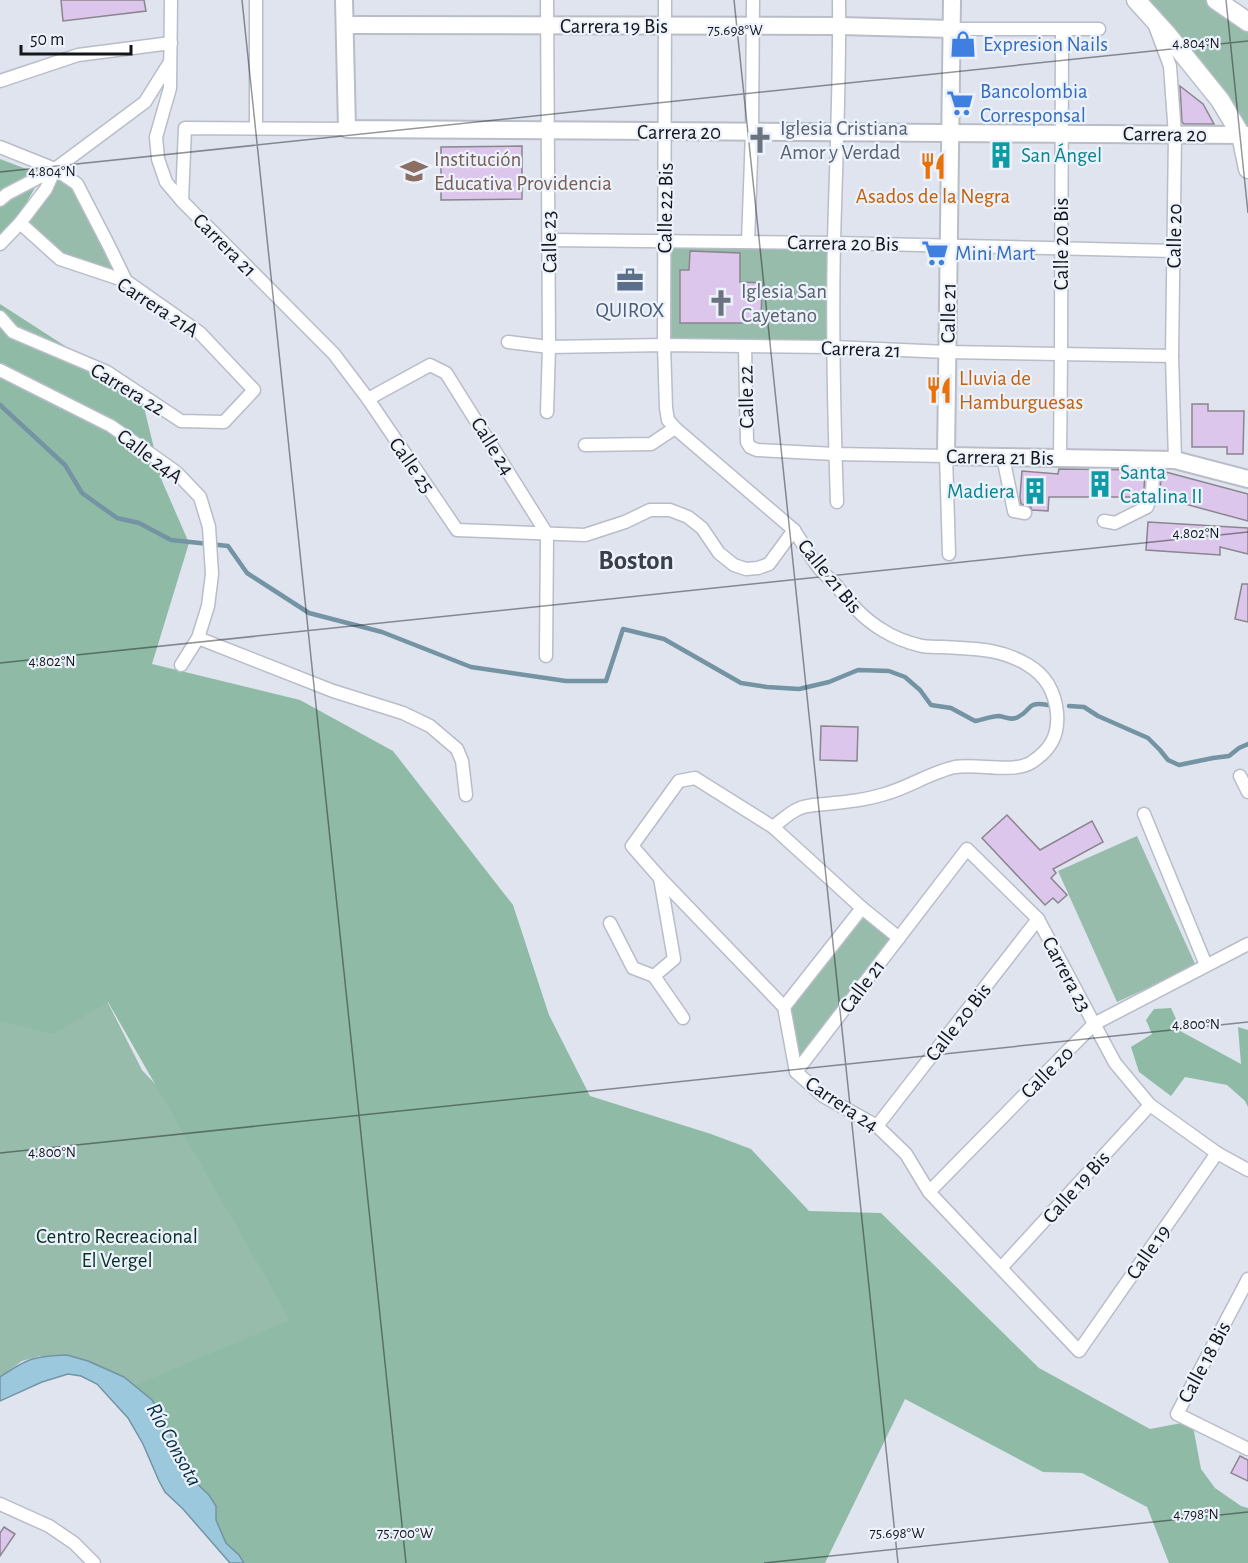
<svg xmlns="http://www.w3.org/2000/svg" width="1248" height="1563" font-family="'Alegreya Sans',sans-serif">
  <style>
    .green { fill: #98bcab; fill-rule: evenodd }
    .forest { fill: #8fbba6 }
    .water { fill: #9cc8de; stroke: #7493a3; stroke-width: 1.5 }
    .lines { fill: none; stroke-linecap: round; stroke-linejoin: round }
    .stream { stroke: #7493a3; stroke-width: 4.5 }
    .building { fill: #dcc6eb; stroke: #8a858e; stroke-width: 1.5 }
    .street-casing { stroke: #b8bdc8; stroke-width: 15 }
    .secondary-casing { stroke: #b8bdc8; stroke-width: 20 }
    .primary-casing { stroke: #b8bdc8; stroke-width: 21 }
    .street { stroke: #fff; stroke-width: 12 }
    .secondary { stroke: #fff; stroke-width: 16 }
    .primary { stroke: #fff; stroke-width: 18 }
    .ticks { fill: none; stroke: #15161a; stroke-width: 1.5; stroke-opacity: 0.45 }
    .labels { text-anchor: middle; stroke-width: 4.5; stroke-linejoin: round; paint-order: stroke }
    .street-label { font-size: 21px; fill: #15161a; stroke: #ecf2fc }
    .shop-label { font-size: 21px; fill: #366cbe; stroke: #ecf2fc; text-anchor: start }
    .worship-label { font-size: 21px; fill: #5b616d; stroke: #ecf2fc; text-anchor: start }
    .culture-label { font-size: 21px; fill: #0d838f; stroke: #ecf2fc; text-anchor: start }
    .education-label { font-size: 21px; fill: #785e54; stroke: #ecf2fc; text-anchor: start }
    .food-label { font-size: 21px; fill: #c56008; stroke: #ecf2fc }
    .service-label { font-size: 21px; fill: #4e5e75; stroke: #ecf2fc }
    .park-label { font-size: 21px; fill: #0a3223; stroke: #ecf2fc }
    .water-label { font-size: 22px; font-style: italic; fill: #0a3141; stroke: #ecf2fc }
    .district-label { font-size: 27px; font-weight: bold; fill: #3b4048; stroke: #ecf2fc }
    .ticks-label { font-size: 15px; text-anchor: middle; fill: #15161a; stroke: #ecf2fc; stroke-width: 4.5; stroke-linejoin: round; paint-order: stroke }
  </style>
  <rect width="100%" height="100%" fill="#dfe4ef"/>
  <!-- green -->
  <g class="green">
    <path d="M 1136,0 L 1216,0 L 1248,22 L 1248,169 L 1241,135 Z"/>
    <path d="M 55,169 L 77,184 L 126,281 L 60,259 L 20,223 Z"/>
    <path d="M 665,241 L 834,243 L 833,347 L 664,345 ZM 740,253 L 740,282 L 762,283 L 761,323 L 681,322 L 680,270 L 689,270 Z"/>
    <path d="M 1137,836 L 1196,966 L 1117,1002 L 1058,871 Z"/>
    <path d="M 0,871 L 107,1001 L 142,1070 L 170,1100 L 291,1320 L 152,1400 L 40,1356 L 22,1361 L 0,1377 Z"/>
    <path d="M 862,908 L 899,938 L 796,1072 L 784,1007 Z"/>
  </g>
  <!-- forest -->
  <g class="forest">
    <path d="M 0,159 L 42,175 L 0,250 Z"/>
    <path d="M 0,304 L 141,395 L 162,481 L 189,543 L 152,664 L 300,700 L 393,751 L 513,905 L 549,1015 L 590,1096 L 711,1134 L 751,1149 L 809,1211 L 881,1213 L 1039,1368 L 1150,1429 L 1192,1421 L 1201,1469 L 1215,1488 L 1241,1506 L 1248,1508 L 1248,1563 L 1169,1563 L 1147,1507 L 1082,1473 L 1043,1472 L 905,1399 L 825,1563 L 233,1563 L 121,1391 L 290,1320 L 108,1002 L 53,1034 L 0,1021 Z"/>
    <path d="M 1171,1008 L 1182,1032 L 1241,1064 L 1238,1027 L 1248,1030 L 1248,1107 L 1245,1101 L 1227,1085 L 1185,1077 L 1171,1096 L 1139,1072 L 1131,1047 L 1152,1034 L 1146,1020 L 1154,1009 Z"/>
  </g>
  <!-- water -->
  <path class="water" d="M 67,1355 L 88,1361 L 124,1377 L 152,1400 L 170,1432 L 174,1449 L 190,1477 L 209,1495 L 216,1506 L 216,1520 L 226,1543 L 239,1555 L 244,1563 L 230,1563 L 183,1509 L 165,1492 L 159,1481 L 143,1444 L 128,1418 L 97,1384 L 81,1376 L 68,1374 L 42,1382 L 0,1401 L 0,1377 C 28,1358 34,1356 67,1355 Z"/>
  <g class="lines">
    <!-- stream -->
    <g class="stream">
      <path d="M 0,405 L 65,465 L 82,493 L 117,518 L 139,523 L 171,540 L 228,546 L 247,573 L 309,613 L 382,632 L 471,667 L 566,681 L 606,681 L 623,629 L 664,639 L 741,683 L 767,687 L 799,689 L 829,682 L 858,670 L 889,671 L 905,677 L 920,690 L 931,705 L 951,708 L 975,721 C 982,720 991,716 999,716 C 1006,717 1012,721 1018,717 C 1033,710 1025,701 1048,705"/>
      <path d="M 1069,706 L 1084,707 L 1098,716 L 1148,738 L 1160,750 L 1168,760 L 1179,765 L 1213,758 L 1229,756 L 1239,748 L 1248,744"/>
    </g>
  </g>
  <!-- building -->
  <g class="building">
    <path d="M 61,0 L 144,0 L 146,11 L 63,21 Z"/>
    <path d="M 1180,86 L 1203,104 L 1214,124 L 1184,124 L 1182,122 Z"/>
    <path d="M 991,144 L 1010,144 L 1010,168 L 991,169 Z"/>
    <path d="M 522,146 L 522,199 L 441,200 L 441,147 Z"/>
    <path d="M 690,251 L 740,253 L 740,282 L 762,283 L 761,323 L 680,323 L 680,270 L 689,270 Z"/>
    <path d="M 1192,404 L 1208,404 L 1208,411 L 1244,411 L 1243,454 L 1227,454 L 1227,447 L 1192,447 Z"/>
    <path d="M 1059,469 L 1145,470 L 1144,490 L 1143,492 L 1141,492 L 1141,497 L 1049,497 L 1048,511 L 1032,510 L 1030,506 L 1021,504 L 1020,497 L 1022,471 L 1058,474 Z"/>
    <path d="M 1162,471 L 1248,494 L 1248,521 L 1159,497 Z"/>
    <path d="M 1148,522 L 1248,528 L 1248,554 L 1220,547 L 1220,555 L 1146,550 Z"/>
    <path d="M 1242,584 L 1248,584 L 1248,622 L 1235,619 Z"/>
    <path d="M 821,726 L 858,727 L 857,761 L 820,760 Z"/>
    <path d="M 1007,815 L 1040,850 L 1092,821 L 1103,842 L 1053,869 L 1056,873 L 1051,878 L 1067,895 L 1058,903 L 1053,898 L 1045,905 L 982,838 Z"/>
    <path d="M 1240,1456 L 1248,1460 L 1248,1481 L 1231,1473 Z"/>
    <path d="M 4,1527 L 15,1534 L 0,1556 L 0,1533 Z"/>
  </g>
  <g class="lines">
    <defs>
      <g id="street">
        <path d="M 171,0 L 170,88 L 156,137 L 158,159 L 166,182 L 182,201 L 334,354 L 368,399 L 457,530 L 585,535 L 625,522 L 650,510 L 670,510 L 688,517 L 702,528 L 719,553 L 734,565 L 746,569 L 758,568 L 769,564 L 794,530 C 802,543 810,556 819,568 C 824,574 830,579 835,584 C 850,603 863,619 884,631 C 895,638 909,643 922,646 C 929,647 937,647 944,647 C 976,649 1000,648 1028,665 C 1045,675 1055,692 1057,713 C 1059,736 1050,750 1032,762 C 1014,774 977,763 955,767 C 932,772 911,786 888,793 C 867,800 846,802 825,804 C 817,805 806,805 798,809 C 789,813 781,821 773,827"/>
        <path d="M 256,0 L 256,128"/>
        <path d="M 547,0 L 549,347 L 547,412"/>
        <path d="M 665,0 L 664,345 L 666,408 L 668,420 L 675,428 L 794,530"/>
        <path d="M 1155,26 L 1170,66 L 1175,135 L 1172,356 L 1175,460"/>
        <path d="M 952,29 L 1099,29"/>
        <path d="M 0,81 L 78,55 L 171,43"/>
        <path d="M 0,147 L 55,169 L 77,184 L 109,246 L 126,281"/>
        <path d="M 0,200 L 7,194 L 55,169 L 145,102 L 170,62"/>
        <path d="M 182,201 L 185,128 L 347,129"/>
        <path d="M 549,240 L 834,243 L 1174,251"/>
        <path d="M 748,242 L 752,132 L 753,0"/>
        <path d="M 0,244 L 20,223 L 46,189 L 55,169"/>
        <path d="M 0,317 L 13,332 L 107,372 L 181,421 L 224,422 L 254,390 L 200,333 L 126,281 L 60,259 L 20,223"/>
        <path d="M 508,342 L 549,347 L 664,345 L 833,347 L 947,352 L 1172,356"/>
        <path d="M 745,347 L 747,442 L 750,447 L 757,450 L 835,454 L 946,456 L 949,554"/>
        <path d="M 0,370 L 111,426 L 176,472 L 200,497 L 209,527 L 212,574 L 208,606 L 198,638 L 181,665"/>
        <path d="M 368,399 L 430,365 L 446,373 L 547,534"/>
        <path d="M 585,445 L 651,444 L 675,428"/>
        <path d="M 1003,457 L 1014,511 L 1025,513"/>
        <path d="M 1060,458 L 1061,354 L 1062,30"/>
        <path d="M 837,502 C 834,415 832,328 834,242 C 836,161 840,81 839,0"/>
        <path d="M 1104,521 L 1115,523 L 1147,507 L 1152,492 L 1154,460"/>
        <path d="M 198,638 L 333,691 L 403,713 L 430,726 L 457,749 L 462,761 L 466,795"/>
        <path d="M 546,656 L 547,534"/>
        <path d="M 1240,776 L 1248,792"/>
        <path d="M 1144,814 L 1206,965"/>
        <path d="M 610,923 L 633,968 L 654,976 L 674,959 L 660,878"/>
        <path d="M 899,938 L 862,908 L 773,827 L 695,778 L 679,781 L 632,846 L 660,878 L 784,1007 L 796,1072 L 823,1096 L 877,1126 L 906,1154 L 929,1192 L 1079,1351 L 1217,1153"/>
        <path d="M 654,976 L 683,1018"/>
        <path d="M 784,1007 L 862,908"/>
        <path d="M 796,1072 L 967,849 L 1038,919 L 1115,1063 L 1150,1105 L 1217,1153 L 1248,1170"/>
        <path d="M 877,1126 L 1038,919"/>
        <path d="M 929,1192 L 1094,1024 L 1248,944"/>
        <path d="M 1001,1268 L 1150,1105"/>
        <path d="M 1248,1279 L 1177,1414 L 1248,1449"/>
        <path d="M 0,1504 L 49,1526 L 74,1543 L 94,1563"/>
      </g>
      <g id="secondary">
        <path d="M 344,0 L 347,129 L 1248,135"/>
        <path d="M 952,0 L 946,456 L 1175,460 L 1248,479"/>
        <path d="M 345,25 L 840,26 L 952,29"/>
      </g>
      <g id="primary">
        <path d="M 1136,0 L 1166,33 L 1220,100 L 1241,135 L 1248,169"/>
        <path d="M 1216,0 L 1248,22"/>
      </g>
    </defs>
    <!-- street casing -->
    <use href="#street" class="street-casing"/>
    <!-- secondary casing -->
    <use href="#secondary" class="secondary-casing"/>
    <!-- primary casing -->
    <use href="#primary" class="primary-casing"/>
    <!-- street -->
    <use href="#street" class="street"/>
    <!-- secondary -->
    <use href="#secondary" class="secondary"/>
    <!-- primary -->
    <use href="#primary" class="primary"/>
  </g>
  <!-- ticks -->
  <path class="ticks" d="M 242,0 L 406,1563M 734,0 L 898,1563M 1226,0 L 1248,213M 0,172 L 1248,41M 0,663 L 1248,532M 0,1153 L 1248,1022M 764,1563 L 1248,1512"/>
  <!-- icons -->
  <defs>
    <symbol id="shop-bare" viewBox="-9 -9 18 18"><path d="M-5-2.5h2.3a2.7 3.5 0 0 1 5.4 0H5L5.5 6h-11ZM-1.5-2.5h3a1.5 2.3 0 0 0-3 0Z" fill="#3f7fe0" stroke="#ecf2fc" stroke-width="2.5" paint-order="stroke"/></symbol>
    <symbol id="supermarket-bare" viewBox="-9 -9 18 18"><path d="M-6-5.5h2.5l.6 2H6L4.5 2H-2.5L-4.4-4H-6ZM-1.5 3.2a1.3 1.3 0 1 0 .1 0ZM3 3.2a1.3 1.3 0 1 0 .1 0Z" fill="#3f7fe0" stroke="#ecf2fc" stroke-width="2.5" paint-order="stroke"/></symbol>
    <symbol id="church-bare" viewBox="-9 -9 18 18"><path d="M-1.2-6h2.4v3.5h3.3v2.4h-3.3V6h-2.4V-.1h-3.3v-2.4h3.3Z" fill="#6b7280" stroke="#ecf2fc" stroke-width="2.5" paint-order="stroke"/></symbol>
    <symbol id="building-bare" viewBox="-9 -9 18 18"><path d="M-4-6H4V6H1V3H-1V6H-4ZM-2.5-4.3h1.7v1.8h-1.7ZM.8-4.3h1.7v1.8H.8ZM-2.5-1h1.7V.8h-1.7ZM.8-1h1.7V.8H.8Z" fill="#0f9aa8" stroke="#ecf2fc" stroke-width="2.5" paint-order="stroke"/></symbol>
    <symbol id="restaurant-bare" viewBox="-9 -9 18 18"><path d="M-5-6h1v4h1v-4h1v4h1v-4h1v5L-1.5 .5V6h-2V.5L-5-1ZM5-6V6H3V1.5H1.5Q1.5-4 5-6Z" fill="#e8710a" stroke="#ecf2fc" stroke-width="2.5" paint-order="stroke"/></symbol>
    <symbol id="school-bare" viewBox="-9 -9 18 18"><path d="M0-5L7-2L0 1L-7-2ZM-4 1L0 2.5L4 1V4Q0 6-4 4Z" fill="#8d6e63" stroke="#ecf2fc" stroke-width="2.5" paint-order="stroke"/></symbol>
    <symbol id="office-bare" viewBox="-9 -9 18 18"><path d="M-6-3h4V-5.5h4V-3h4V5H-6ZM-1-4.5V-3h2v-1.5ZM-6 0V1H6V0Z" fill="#5c6f8a" stroke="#ecf2fc" stroke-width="2.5" paint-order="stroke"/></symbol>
  </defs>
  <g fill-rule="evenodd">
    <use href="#shop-bare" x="944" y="25" width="38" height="38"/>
    <use href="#supermarket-bare" x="941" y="84" width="38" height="38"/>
    <use href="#church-bare" x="741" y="121" width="38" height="38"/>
    <use href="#building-bare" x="982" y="136" width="38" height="38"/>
    <use href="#restaurant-bare" x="914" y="147" width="38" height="38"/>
    <use href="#school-bare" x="395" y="152" width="38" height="38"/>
    <use href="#supermarket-bare" x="916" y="234" width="38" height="38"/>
    <use href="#office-bare" x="611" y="261" width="38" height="38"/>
    <use href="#church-bare" x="702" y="284" width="38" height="38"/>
    <use href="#restaurant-bare" x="920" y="371" width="38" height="38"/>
    <use href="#building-bare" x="1081" y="465" width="38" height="38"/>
    <use href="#building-bare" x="1016" y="472" width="38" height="38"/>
  </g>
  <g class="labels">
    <!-- street labels -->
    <g class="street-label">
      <text x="614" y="33">Carrera 19 Bis</text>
      <text x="679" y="139">Carrera 20</text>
      <text transform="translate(1165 134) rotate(1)" y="7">Carrera 20</text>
      <text transform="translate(665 208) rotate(-89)" y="7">Calle 22 Bis</text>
      <text transform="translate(1174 236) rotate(-89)" y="7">Calle 20</text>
      <text transform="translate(549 242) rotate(-91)" y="7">Calle 23</text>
      <text transform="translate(843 243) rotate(1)" y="7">Carrera 20 Bis</text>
      <text transform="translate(1061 244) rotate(-90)" y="7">Calle 20 Bis</text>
      <text transform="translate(225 245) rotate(45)" y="7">Carrera 21</text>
      <text transform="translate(158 307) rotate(33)" y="7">Carrera 21A</text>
      <text transform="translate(948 313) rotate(-89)" y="7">Calle 21</text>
      <text transform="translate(861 349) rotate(2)" y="7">Carrera 21</text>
      <text transform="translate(128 389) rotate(31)" y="7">Carrera 22</text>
      <text transform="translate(746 397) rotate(-91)" y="7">Calle 22</text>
      <text transform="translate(493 446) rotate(58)" y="7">Calle 24</text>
      <text transform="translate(150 456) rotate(37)" y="7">Calle 24A</text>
      <text transform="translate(1000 457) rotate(1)" y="7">Carrera 21 Bis</text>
      <text transform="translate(412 465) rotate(55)" y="7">Calle 25</text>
      <text transform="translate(830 576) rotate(51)" y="7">Calle 21 Bis</text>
      <text transform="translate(1067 974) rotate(62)" y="7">Carrera 23</text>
      <text transform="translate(862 986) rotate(-53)" y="7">Calle 21</text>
      <text transform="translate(958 1022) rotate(-52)" y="7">Calle 20 Bis</text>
      <text transform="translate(1047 1072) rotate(-45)" y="7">Calle 20</text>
      <text transform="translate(842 1104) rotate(34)" y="7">Carrera 24</text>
      <text transform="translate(1076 1187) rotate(-48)" y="7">Calle 19 Bis</text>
      <text transform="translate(1148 1252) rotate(-55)" y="7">Calle 19</text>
      <text transform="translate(1204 1362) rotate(-62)" y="7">Calle 18 Bis</text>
    </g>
    <!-- shop labels -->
    <g class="shop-label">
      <text x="983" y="51">Expresion Nails</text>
      <text x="980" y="98">Bancolombia<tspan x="980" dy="24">Corresponsal</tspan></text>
      <text x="955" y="260">Mini Mart</text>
    </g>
    <!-- worship labels -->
    <g class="worship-label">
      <text x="780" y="135">Iglesia Cristiana<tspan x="780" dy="24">Amor y Verdad</tspan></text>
      <text x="741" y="298">Iglesia San<tspan x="741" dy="24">Cayetano</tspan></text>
    </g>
    <!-- culture labels -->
    <g class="culture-label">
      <text x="1021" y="162">San Ángel</text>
      <text x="1120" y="479">Santa<tspan x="1120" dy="24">Catalina II</tspan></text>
      <text x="1015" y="498" text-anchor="end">Madiera</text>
    </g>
    <!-- education labels -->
    <g class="education-label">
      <text x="434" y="166">Institución<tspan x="434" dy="24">Educativa Providencia</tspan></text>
    </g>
    <!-- food labels -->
    <g class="food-label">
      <text x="933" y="203">Asados de la Negra</text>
      <text x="959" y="385" text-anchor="start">Lluvia de<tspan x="959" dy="24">Hamburguesas</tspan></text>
    </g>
    <!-- service labels -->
    <g class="service-label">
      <text x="630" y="317">QUIROX</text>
    </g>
    <!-- park labels -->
    <g class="park-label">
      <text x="117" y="1243">Centro Recreacional<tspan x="117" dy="24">El Vergel</tspan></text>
    </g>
    <!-- water labels -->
    <g class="water-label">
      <text transform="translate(175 1444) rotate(61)" y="8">Río Consota</text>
    </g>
    <!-- district labels -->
    <g class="district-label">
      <text x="636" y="569">Boston</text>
    </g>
  </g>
  <g class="ticks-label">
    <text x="735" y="35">75.698°W</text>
    <text x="1196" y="48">4.804°N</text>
    <text x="52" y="176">4.804°N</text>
    <text x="1196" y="538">4.802°N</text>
    <text x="52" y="666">4.802°N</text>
    <text x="1196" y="1029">4.800°N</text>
    <text x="52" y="1157">4.800°N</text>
    <text x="1196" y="1519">4.798°N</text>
    <text x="405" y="1538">75.700°W</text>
    <text x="897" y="1538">75.698°W</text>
  </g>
  <!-- scale -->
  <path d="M21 45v9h110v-9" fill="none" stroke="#15161a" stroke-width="3"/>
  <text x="30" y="45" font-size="18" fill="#15161a" stroke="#ecf2fc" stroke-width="4.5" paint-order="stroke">50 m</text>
</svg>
